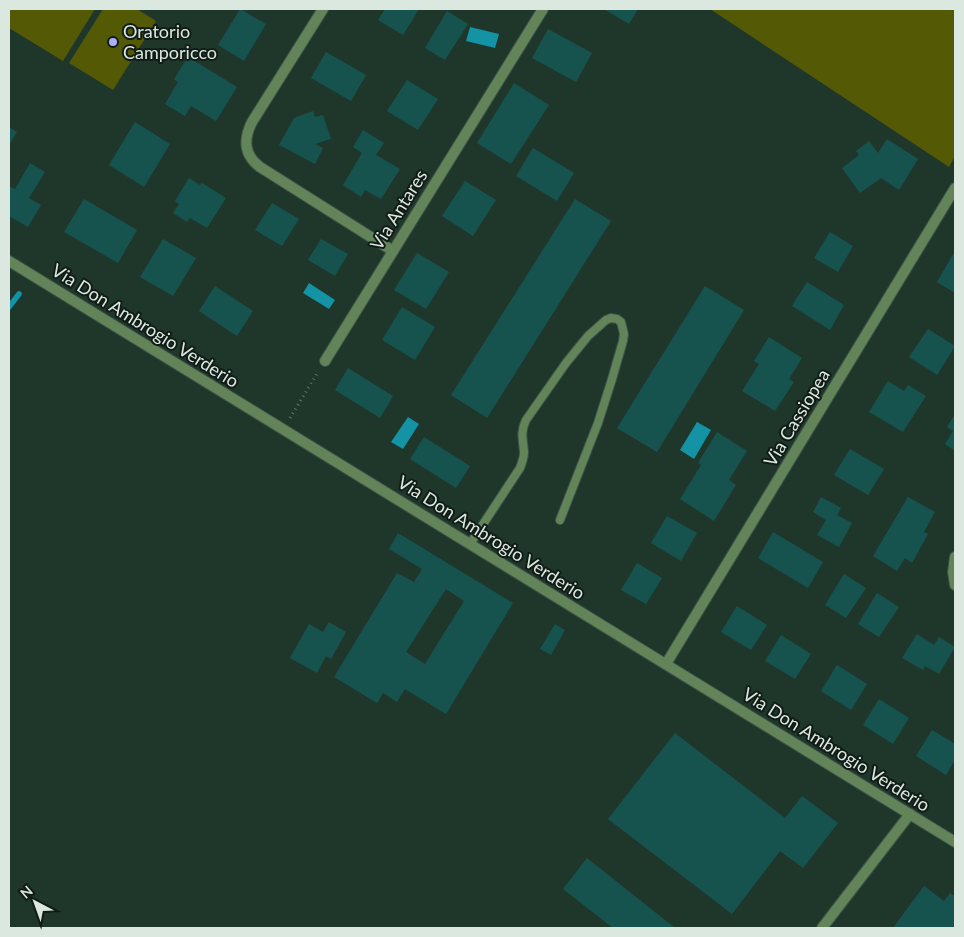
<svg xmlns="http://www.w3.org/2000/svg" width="964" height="937" font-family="Lato,sans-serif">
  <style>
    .green { fill: #535904 }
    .water { fill: #1493a5 }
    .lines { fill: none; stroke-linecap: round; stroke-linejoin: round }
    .stream { stroke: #1493a5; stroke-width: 5.5 }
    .building { fill: #17534e; fill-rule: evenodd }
    .service-casing { stroke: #3d5348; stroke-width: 10 }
    .minor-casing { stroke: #3d5348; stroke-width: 12 }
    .path { stroke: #5e7368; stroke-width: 3; stroke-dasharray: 1 4; stroke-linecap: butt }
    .service { stroke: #638358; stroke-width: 8 }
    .minor { stroke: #638358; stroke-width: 10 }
    .poi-dot { fill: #acaffb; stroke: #111c16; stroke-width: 2 }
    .labels { text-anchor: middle; stroke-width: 4; stroke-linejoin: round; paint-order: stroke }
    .poi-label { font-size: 18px; fill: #dae8e0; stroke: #111c16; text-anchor: start }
    .street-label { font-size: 18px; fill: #dae8e0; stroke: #111c16 }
  </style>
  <rect width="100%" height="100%" fill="#1f372b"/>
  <!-- green -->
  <g class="green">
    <path d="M 9,9 L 95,9 L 63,61 L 9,28 Z"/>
    <path d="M 103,9 L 137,9 L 156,21 L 113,90 L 69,63 Z"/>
    <path d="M 710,9 L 955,9 L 955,156 L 949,167 Z"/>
  </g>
  <!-- water -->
  <g class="water">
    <path d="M 470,27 L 499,34 L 495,48 L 466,41 Z"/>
    <path d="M 309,283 L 335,300 L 329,309 L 303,293 Z"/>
    <path d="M 408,417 L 419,424 L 403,449 L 391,442 Z"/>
    <path d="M 697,422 L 711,430 L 694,459 L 680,450 Z"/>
  </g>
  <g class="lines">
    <!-- stream -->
    <path class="stream" d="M 9,307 L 19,294"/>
  </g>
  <!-- building -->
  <g class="building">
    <path d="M 240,9 L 266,24 L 244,61 L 218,45 Z"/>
    <path d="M 385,9 L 419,9 L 403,35 L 378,20 Z"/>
    <path d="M 604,9 L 638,9 L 629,24 Z"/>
    <path d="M 447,11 L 468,24 L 445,60 L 425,48 Z"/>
    <path d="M 548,29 L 592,53 L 576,82 L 532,58 Z"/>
    <path d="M 326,52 L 366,75 L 351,101 L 311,78 Z"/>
    <path d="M 188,57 L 237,87 L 216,121 L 191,106 L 185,116 L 165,104 L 178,82 L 174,79 Z"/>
    <path d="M 407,80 L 438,99 L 418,130 L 387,111 Z"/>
    <path d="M 514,83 L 549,105 L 511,164 L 477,143 Z"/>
    <path d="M 313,111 L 315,117 L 323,115 L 331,139 L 315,144 L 323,148 L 315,164 L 279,145 L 294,118 Z"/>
    <path d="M 135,122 L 170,144 L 144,187 L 109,165 Z"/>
    <path d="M 9,127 L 17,132 L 9,145 Z"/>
    <path d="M 363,130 L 384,143 L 376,155 L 400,169 L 381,199 L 365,190 L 361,197 L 343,185 L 362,153 L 353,147 Z"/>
    <path d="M 887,139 L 918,159 L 899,190 L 881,178 L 860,193 L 842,168 L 859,155 L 856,151 L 869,141 L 878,153 Z"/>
    <path d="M 533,148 L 574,173 L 557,201 L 516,176 Z"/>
    <path d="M 30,163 L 45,172 L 29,198 L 41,205 L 28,227 L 9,216 L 9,189 L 11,187 L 15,189 Z"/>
    <path d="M 189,178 L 200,185 L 202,183 L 226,198 L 207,228 L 190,218 L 187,222 L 173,213 L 179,204 L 175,201 Z"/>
    <path d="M 465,181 L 496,200 L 473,236 L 442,216 Z"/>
    <path d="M 84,199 L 137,230 L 118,263 L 64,232 Z"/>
    <path d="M 575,199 L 611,221 L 487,418 L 451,395 Z"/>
    <path d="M 272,203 L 299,219 L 282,246 L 255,230 Z"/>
    <path d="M 830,232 L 853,246 L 838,272 L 814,258 Z"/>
    <path d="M 163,239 L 196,258 L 173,296 L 140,277 Z"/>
    <path d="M 321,239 L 348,254 L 335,276 L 308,260 Z"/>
    <path d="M 955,251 L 955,293 L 937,282 Z"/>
    <path d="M 417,253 L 449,272 L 426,309 L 394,290 Z"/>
    <path d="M 807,282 L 844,305 L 830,330 L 792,306 Z"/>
    <path d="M 215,286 L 253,311 L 237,336 L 199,311 Z"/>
    <path d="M 705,286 L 744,310 L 657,452 L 617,428 Z"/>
    <path d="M 402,307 L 435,327 L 415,360 L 382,340 Z"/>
    <path d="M 928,329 L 955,346 L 937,375 L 909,357 Z"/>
    <path d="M 769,337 L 802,358 L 789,379 L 794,382 L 775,411 L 742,391 L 759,364 L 754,361 Z"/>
    <path d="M 348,368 L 393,396 L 380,418 L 335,390 Z"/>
    <path d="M 888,381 L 904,391 L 908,385 L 926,396 L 903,432 L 869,412 Z"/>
    <path d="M 955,414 L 955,451 L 945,444 L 953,431 L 947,427 Z"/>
    <path d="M 717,432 L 747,451 L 729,480 L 736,485 L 714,521 L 680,499 L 701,465 L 698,463 Z"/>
    <path d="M 424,437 L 470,466 L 456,488 L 410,459 Z"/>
    <path d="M 850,449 L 884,469 L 868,495 L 834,475 Z"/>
    <path d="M 821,497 L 841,508 L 837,515 L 852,523 L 839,547 L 817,535 L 826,520 L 813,512 Z"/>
    <path d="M 908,497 L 935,512 L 924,532 L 928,534 L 912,563 L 905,558 L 897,571 L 873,556 Z"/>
    <path d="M 667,516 L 697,533 L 681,561 L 651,543 Z"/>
    <path d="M 773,532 L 823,562 L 808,588 L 758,558 Z"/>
    <path d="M 398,533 L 513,603 L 446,714 L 405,689 L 397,702 L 383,693 L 377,703 L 334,677 L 397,573 L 414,582 L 422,569 L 389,549 ZM 446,589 L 464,601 L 425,664 L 406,652 Z"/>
    <path d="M 637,563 L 662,578 L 646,604 L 621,590 Z"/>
    <path d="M 844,574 L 866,588 L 846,618 L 825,605 Z"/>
    <path d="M 877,593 L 899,607 L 879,637 L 858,624 Z"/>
    <path d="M 737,606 L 767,625 L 751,650 L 721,632 Z"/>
    <path d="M 329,622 L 346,632 L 331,659 L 326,656 L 317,673 L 290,658 L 309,624 L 323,632 Z"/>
    <path d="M 555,624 L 565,630 L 551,655 L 540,649 Z"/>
    <path d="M 917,634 L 934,645 L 939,637 L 955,647 L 939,674 L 925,666 L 923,670 L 902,658 Z"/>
    <path d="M 781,635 L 811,654 L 795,679 L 765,661 Z"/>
    <path d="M 837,665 L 867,684 L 851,710 L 821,691 Z"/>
    <path d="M 879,699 L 909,718 L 893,744 L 863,725 Z"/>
    <path d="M 932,730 L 955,744 L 955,760 L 946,775 L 916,756 Z"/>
    <path d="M 675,733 L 785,818 L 802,796 L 838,823 L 803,868 L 780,851 L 732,914 L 608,819 Z"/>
    <path d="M 587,858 L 675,928 L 613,928 L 563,889 Z"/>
    <path d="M 924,886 L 944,901 L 950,893 L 955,896 L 955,928 L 893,928 Z"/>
  </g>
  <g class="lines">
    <defs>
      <path id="service" d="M 470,544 L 520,468 C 522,463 524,458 524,452 C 523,440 520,432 526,420 L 566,363 L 588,336 L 606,320 L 611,318 L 617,319 L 621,322 L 624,334 L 623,341 L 612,379 L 598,423 L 560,520"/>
      <g id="minor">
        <path d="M 323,9 L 252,122 C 243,140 244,155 260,167 L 393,251"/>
        <path d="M 9,261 L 955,842"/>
        <path d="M 325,361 L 543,9"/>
        <path d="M 955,557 L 953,572 L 955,585"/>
        <path d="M 666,664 L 955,188"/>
        <path d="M 822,928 L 910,814"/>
      </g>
    </defs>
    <!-- service casing -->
    <use href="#service" class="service-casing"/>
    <!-- minor casing -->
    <use href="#minor" class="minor-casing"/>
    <!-- path -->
    <path class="path" d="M 290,418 L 318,372"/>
    <!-- service -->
    <use href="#service" class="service"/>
    <!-- minor -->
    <use href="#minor" class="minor"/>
  </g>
  <!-- markers -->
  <circle class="poi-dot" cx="113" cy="42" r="5"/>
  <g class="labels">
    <!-- poi labels -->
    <g class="poi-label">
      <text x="123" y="38">Oratorio<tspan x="123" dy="21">Camporicco</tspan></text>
    </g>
    <!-- street labels -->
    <g class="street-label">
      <text transform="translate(399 210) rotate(-58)" y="6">Via Antares</text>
      <text transform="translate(145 326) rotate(32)" y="6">Via Don Ambrogio Verderio</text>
      <text transform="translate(797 418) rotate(-59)" y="6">Via Cassiopea</text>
      <text transform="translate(491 538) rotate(32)" y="6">Via Don Ambrogio Verderio</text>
      <text transform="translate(836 750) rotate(32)" y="6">Via Don Ambrogio Verderio</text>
    </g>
  </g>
  <!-- border -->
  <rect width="964" height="937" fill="none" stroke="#dae8e0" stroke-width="20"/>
  <!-- north arrow -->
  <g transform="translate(35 902) rotate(319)" stroke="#111c16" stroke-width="4" paint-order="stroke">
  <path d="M0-4L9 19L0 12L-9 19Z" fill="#dae8e0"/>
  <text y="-8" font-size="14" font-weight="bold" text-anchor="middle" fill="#dae8e0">N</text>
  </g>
</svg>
